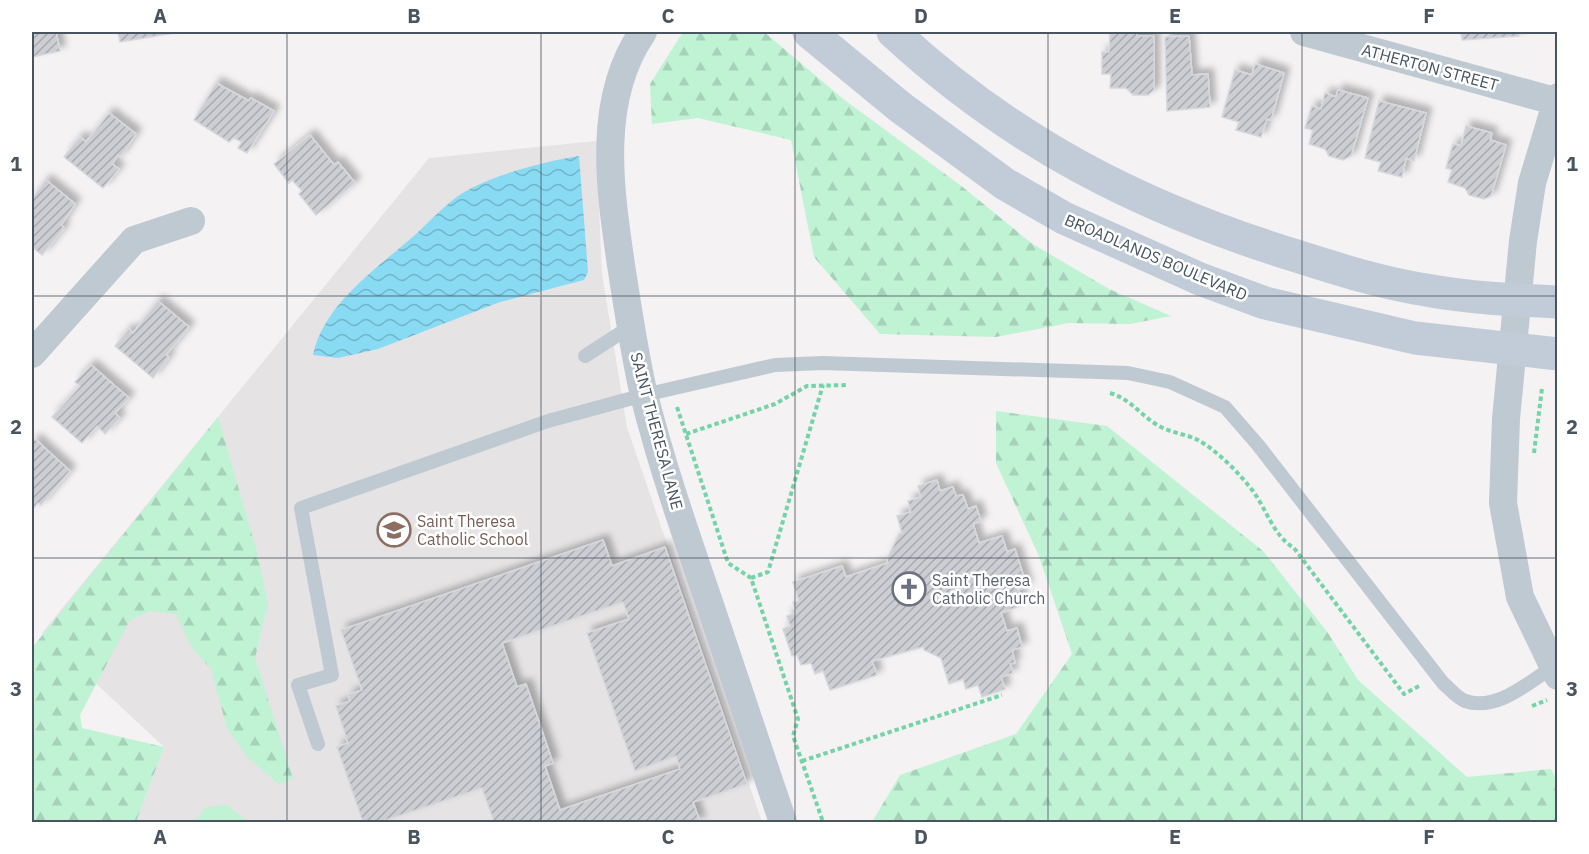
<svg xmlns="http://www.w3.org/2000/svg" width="1589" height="854" font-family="'IBM Plex Sans',sans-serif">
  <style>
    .education { fill: #e5e3e4 }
    .green { fill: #bff3d4 }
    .forest { fill: url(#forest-firs) }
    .water { fill: url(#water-waves) }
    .building { fill: url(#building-hatch); stroke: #d5d8dd; stroke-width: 1.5; fill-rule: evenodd; filter: url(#shadow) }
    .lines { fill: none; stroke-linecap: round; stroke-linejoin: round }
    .path { stroke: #74d4a7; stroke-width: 4; stroke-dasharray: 4.5 3; stroke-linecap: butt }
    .service { stroke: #bfc9d2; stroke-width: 14 }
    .minor { stroke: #bfc9d2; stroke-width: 28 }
    .secondary { stroke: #c2ccd9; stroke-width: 33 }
    .grid { fill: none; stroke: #485561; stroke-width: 1.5; stroke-opacity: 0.55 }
    .labels { text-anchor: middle; stroke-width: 5; stroke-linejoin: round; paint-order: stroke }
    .street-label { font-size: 16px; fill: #485561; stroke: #fff }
    .education-label { font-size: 16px; fill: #785e54; stroke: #fff; text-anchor: start }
    .worship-label { font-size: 16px; fill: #5b616d; stroke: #fff; text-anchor: start }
    .neatline { fill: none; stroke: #485561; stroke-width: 2 }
    .grid-label { font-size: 20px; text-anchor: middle; font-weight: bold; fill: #485561 }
  </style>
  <defs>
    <pattern id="forest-firs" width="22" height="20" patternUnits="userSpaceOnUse" patternTransform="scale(1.5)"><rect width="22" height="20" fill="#bff3d4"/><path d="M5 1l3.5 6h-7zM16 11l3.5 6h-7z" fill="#a6d2b9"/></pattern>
    <pattern id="water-waves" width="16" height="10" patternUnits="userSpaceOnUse" patternTransform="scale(1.5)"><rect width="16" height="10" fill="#89daf3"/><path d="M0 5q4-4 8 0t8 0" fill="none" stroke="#72b4c8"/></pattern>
    <pattern id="building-hatch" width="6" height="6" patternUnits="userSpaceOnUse" patternTransform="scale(1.5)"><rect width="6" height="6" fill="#ccced4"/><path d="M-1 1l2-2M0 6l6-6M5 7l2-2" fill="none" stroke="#a8aaaf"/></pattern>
    <filter id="shadow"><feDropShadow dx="5.5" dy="-5.5" stdDeviation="3" flood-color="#0004"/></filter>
  </defs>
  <rect width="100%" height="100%" fill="#f4f2f2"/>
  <!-- education -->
  <path class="education" d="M 596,141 L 602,274 L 627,427 L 762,822 L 136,822 L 164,747 L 42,633 L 429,158 Z"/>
  <!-- green -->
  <path class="green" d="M 226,804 L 249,822 L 194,822 L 205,808 Z"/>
  <!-- forest -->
  <g class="forest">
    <path d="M 683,32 L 764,32 L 842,98 L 964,188 L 1031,243 L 1109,289 L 1171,316 L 1130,324 L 1069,323 L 996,337 L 880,334 L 814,257 L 791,140 L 698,118 L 652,124 L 650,84 Z"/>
    <path d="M 996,411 L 1107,426 L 1263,551 L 1328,633 L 1358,680 L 1467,777 L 1551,769 L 1557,781 L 1557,822 L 872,822 L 900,775 L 1016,734 L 1072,654 L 1039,556 L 996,463 Z"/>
    <path d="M 218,417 L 257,552 L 268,604 L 255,658 L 293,779 L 279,784 L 247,757 L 227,728 L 211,669 L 192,648 L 176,614 L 151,611 L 130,620 L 80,715 L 82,728 L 164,747 L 136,822 L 32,822 L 32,648 Z"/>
  </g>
  <!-- water -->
  <path class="water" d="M 579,156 L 588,272 L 584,280 L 500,302 L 378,349 L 338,358 L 313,355 C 324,303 379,267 416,234 C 430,221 445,205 461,194 C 489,176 546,161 579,156 Z"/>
  <!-- building -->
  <g class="building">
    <path d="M 32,32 L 56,32 L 60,51 L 32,57 Z"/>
    <path d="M 118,32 L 180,32 L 120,42 Z"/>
    <path d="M 1110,32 L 1137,32 L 1137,36 L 1154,36 L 1154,90 L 1148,95 L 1133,95 L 1126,88 L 1110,88 L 1111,74 L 1102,74 L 1102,52 L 1109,52 Z"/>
    <path d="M 1461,32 L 1519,32 L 1519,36 L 1462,40 Z"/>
    <path d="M 1189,36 L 1192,75 L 1208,74 L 1210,107 L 1167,111 L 1165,37 Z"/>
    <path d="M 1255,64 L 1284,73 L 1271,120 L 1267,119 L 1261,137 L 1236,130 L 1239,122 L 1222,117 L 1235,70 L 1252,75 Z"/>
    <path d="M 216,83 L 249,101 L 251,98 L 274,111 L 247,153 L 238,148 L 242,142 L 234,138 L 236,135 L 229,142 L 194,120 Z"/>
    <path d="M 1338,90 L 1368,98 L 1351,156 L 1343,160 L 1329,156 L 1325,149 L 1309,144 L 1313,130 L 1305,128 L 1312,106 L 1321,109 L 1325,93 L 1336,97 Z"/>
    <path d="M 1379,101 L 1426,113 L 1414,161 L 1406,158 L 1402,177 L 1378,171 L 1381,162 L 1365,158 Z"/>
    <path d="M 109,113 L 136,134 L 120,157 L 118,155 L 112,164 L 119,169 L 103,188 L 64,157 L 80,137 L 86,142 Z"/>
    <path d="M 1466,126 L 1492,133 L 1490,140 L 1506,145 L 1491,196 L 1484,199 L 1469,195 L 1465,188 L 1448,182 L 1452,170 L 1446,168 L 1453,144 L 1461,146 Z"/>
    <path d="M 310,135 L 334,165 L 338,162 L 355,183 L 316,215 L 299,194 L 302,191 L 292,180 L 289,183 L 274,164 Z"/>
    <path d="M 46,180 L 75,204 L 61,225 L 64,228 L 42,255 L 32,247 L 32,199 Z"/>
    <path d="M 158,301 L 189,327 L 166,355 L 169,357 L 153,378 L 115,346 L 129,329 L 133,333 Z"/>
    <path d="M 91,365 L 129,398 L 115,413 L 120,418 L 105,434 L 97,426 L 82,443 L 52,417 L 80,386 L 75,382 Z"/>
    <path d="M 35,439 L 70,471 L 41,505 L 38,503 L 32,510 L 32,443 Z"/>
    <path d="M 937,480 L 940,491 L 953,487 L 956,496 L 963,495 L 968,509 L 976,506 L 981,521 L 973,524 L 979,543 L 1002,536 L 1007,552 L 1015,549 L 1027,587 L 1018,590 L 1023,605 L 1001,613 L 1007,631 L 1017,628 L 1022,647 L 1012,650 L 1015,663 L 1010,664 L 1013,673 L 1001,677 L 1005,689 L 982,697 L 978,685 L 966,689 L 963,679 L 949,684 L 941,658 L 924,650 L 923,647 L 872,661 L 877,675 L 830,690 L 823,671 L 815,674 L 811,663 L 801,665 L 797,655 L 792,656 L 783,629 L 790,626 L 787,616 L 796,613 L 793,602 L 799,601 L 793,582 L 842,566 L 846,577 L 888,563 L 887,559 L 899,534 L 902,533 L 897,516 L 911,512 L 908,501 L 921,497 L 918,486 Z"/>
    <path d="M 603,540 L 612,566 L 665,547 L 747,784 L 693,802 L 700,822 L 494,822 L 482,788 L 380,822 L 363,822 L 337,747 L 348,743 L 336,706 L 350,701 L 348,695 L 362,690 L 341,630 ZM 623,602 L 629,619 L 587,633 L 635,771 L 676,756 L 680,769 L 560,810 L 545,766 L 553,763 L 526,684 L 517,687 L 502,643 Z"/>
  </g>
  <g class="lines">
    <!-- path -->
    <g class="path">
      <path d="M 1110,393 C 1131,399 1141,416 1159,426 C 1171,433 1186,434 1198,440 C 1217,451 1235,469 1249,486 C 1266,506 1272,535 1294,548 L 1404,694 L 1421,685"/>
      <path d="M 677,407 L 728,563 L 751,578 L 798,719 L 793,736 L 823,822"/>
      <path d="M 686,434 L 775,404 L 807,386 L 848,385"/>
      <path d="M 1534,453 L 1542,388"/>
      <path d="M 751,578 L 768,572 L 823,385"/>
      <path d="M 1532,706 L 1547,700"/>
      <path d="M 802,761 L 1002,695"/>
    </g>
    <!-- service -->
    <g class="service">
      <path d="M 585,356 L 630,327"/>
      <path d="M 318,744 L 298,685 L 332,675 L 301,508 L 548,421 L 644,395 L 775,365 L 823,363 L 1128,373 L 1170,382 L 1225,407 L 1258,445 L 1443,683 C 1449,688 1457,698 1465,701 C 1498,712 1530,681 1556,665"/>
    </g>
    <!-- minor -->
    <g class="minor">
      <path d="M 643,32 C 596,100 610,189 621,265 C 628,309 634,352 644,395 C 663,471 690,546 715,620 C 738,688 760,755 783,822"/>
      <path d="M 1304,32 L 1558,102"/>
      <path d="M 1558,97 L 1532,183 L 1523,241 L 1506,419 L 1503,503 L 1520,597 L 1558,676"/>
      <path d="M 32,354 L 134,240 L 191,221"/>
    </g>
    <!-- secondary -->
    <g class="secondary">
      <path d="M 809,32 L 900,107 L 1005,184 L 1064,218 L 1200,279 L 1265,303 L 1415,338 L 1558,354"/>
      <path d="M 893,32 C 1011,141 1137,206 1290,254 C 1334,268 1380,283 1426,290 C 1469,298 1514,300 1558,302"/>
    </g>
  </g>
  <!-- grid -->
  <path class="grid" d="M 287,32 L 287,822M 541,32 L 541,822M 795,32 L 795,822M 1048,32 L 1048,822M 1302,32 L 1302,822M 32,296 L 1558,296M 32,558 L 1558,558"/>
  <!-- icons -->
  <defs>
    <symbol id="school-ring" viewBox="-11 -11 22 22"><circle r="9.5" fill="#fff" stroke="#8d6e63" stroke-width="1.5"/><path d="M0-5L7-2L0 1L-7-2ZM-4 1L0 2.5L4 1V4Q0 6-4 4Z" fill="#8d6e63"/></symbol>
    <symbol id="church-ring" viewBox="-11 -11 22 22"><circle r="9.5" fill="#fff" stroke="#6b7280" stroke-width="1.5"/><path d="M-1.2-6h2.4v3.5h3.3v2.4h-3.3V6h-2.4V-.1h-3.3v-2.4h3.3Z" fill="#6b7280"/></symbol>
  </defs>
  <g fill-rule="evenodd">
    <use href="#school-ring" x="375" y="511" width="38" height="38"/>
    <use href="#church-ring" x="890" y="570" width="38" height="38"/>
  </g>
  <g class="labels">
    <!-- street labels -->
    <g class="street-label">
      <text transform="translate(1430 67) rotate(15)" y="6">ATHERTON STREET</text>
      <text transform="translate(1156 257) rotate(23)" y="6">BROADLANDS BOULEVARD</text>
      <text transform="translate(657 431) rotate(75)" y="6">SAINT THERESA LANE</text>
    </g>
    <!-- education labels -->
    <g class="education-label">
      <text x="417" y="527">Saint Theresa<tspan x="417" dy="18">Catholic School</tspan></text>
    </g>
    <!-- worship labels -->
    <g class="worship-label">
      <text x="932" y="586">Saint Theresa<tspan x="932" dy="18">Catholic Church</tspan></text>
    </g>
  </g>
  <!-- border -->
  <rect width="1589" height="854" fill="none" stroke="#ffffff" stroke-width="66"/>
  <rect x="33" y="33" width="1523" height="788" class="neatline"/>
  <g class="grid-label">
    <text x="160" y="23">A</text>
    <text x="414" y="23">B</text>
    <text x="668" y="23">C</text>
    <text x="921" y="23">D</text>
    <text x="1175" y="23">E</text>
    <text x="1429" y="23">F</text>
    <text x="16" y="171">1</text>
    <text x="1572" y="171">1</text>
    <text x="16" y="434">2</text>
    <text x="1572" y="434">2</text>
    <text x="16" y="696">3</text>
    <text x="1572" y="696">3</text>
    <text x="160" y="844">A</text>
    <text x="414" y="844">B</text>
    <text x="668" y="844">C</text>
    <text x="921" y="844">D</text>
    <text x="1175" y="844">E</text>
    <text x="1429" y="844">F</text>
  </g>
</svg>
